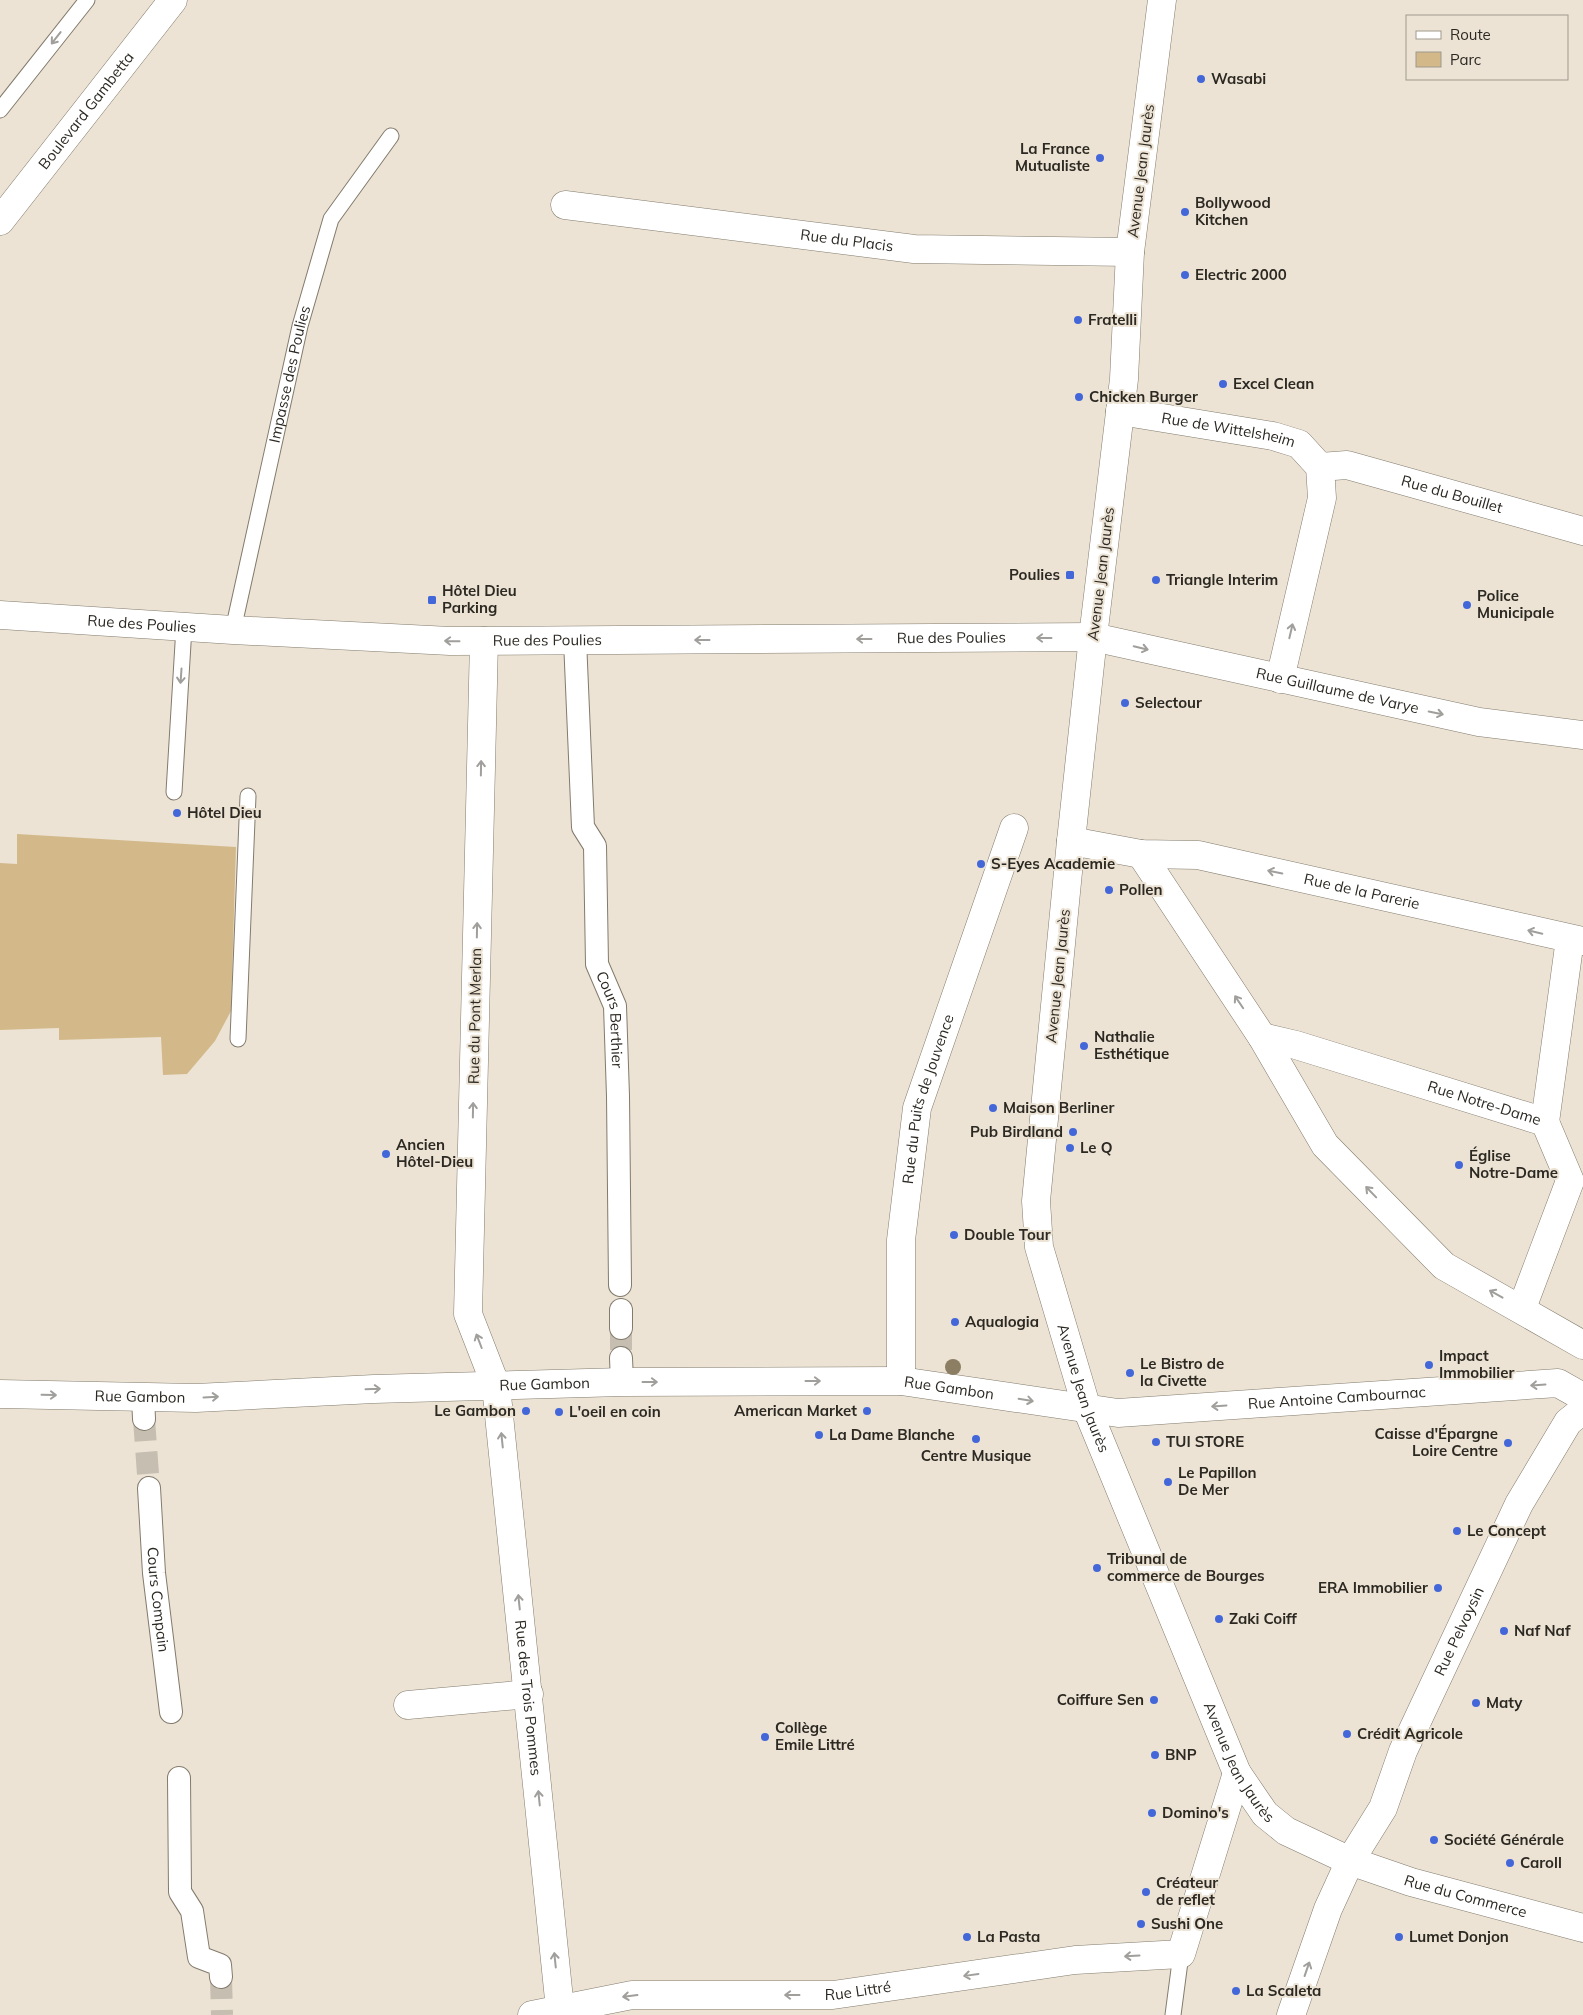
<svg xmlns="http://www.w3.org/2000/svg" width="1583" height="2015" font-family="Mulish,sans-serif">
  <style>
    .green { fill: #d3b98a }
    .lines { fill: none; stroke-linecap: round; stroke-linejoin: round }
    .pedestrian-tunnel { stroke: #c6beb1; stroke-width: 22; stroke-dasharray: 22 11; stroke-linecap: butt }
    .service-casing { stroke: #827b6d; stroke-width: 17 }
    .pedestrian-casing { stroke: #827b6d; stroke-width: 24 }
    .minor-casing { stroke: #827b6d; stroke-width: 29 }
    .tertiary-casing { stroke: #827b6d; stroke-width: 29 }
    .secondary-casing { stroke: #827b6d; stroke-width: 29 }
    .service { stroke: #fff; stroke-width: 15 }
    .pedestrian { stroke: #fff; stroke-width: 22 }
    .minor { stroke: #fff; stroke-width: 28 }
    .tertiary { stroke: #fff; stroke-width: 28 }
    .secondary { stroke: #fff; stroke-width: 28 }
    .tree { fill: #8c7e63 }
    .oneway { stroke: #a09f9c }
    .poi-dot { fill: #4367d9; stroke: #ece3d4; stroke-width: 2 }
    .labels { text-anchor: middle; stroke-width: 4; stroke-linejoin: round; paint-order: stroke }
    .poi-label { font-size: 15px; font-weight: bold; fill: #2c2923; stroke: #ece3d4; text-anchor: start }
    .street-label { font-size: 15px; fill: #2c2923; stroke: #ece3d4 }
  </style>
  <rect width="100%" height="100%" fill="#ece3d4"/>
  <!-- green -->
  <path class="green" d="M 17,834 L 236,847 L 231,1011 L 215,1041 L 187,1074 L 163,1075 L 161,1037 L 59,1040 L 59,1028 L 0,1030 L 0,863 L 17,864 Z"/>
  <g class="lines">
    <!-- pedestrian-tunnel -->
    <g class="pedestrian-tunnel">
      <path d="M 621,1328 L 621,1358"/>
      <path d="M 144,1419 L 149,1488"/>
      <path d="M 221,1977 L 222,2015"/>
    </g>
    <defs>
      <g id="service">
        <path d="M 0,110 L 87,0"/>
        <path id="s1" d="M 233,630 L 300,326 L 331,219 L 391,136"/>
        <path d="M 174,792 L 184,627"/>
        <path d="M 238,1039 L 248,796"/>
        <path d="M 1173,2015 L 1181,1954"/>
      </g>
      <g id="pedestrian">
        <path id="s2" d="M 575,640 L 583,827 L 595,846 L 597,964 L 615,1006 L 618,1096 L 620,1285"/>
        <path d="M 621,1310 L 621,1328"/>
        <path d="M 621,1358 L 622,1382"/>
        <path d="M 143,1397 L 144,1419"/>
        <path id="s3" d="M 149,1488 L 154,1573 L 171,1712"/>
        <path d="M 179,1778 L 180,1892 L 192,1911 L 199,1957 L 220,1965 L 221,1977"/>
      </g>
      <g id="minor">
        <path id="s4" d="M 565,205 L 914,249 L 1130,252"/>
        <path id="s5" d="M 1120,411 L 1273,436 L 1299,444 L 1320,467 L 1322,498 L 1280,679"/>
        <path id="s6" d="M 1320,467 L 1347,465 L 1583,531"/>
        <path id="s7" d="M 0,615 L 233,630 L 450,641 L 1093,637 L 1479,722 L 1583,735"/>
        <path id="s8" d="M 484,641 L 468,1314 L 496,1386 L 560,2009"/>
        <path id="s9" d="M 1071,841 L 1141,854 L 1198,855 L 1583,941"/>
        <path d="M 1141,854 L 1262,1037 L 1325,1145 L 1444,1266 L 1583,1345"/>
        <path id="s10" d="M 1262,1037 L 1296,1045 L 1545,1122 L 1570,1181 L 1522,1308"/>
        <path d="M 1545,1122 L 1570,939"/>
        <path id="s11" d="M 901,1381 L 901,1240 L 917,1108 L 1014,828"/>
        <path id="s12" d="M 0,1394 L 196,1398 L 374,1389 L 622,1382 L 901,1381 L 1118,1413 L 1558,1383 L 1583,1397"/>
        <path d="M 408,1705 L 529,1694"/>
        <path id="s13" d="M 532,2015 L 632,1995 L 833,1995 L 1075,1960 L 1181,1954 L 1237,1773"/>
        <path id="s14" d="M 1291,2015 L 1328,1909 L 1350,1861 L 1411,1882 L 1583,1928"/>
      </g>
      <g id="tertiary">
        <path id="s15" d="M 1162,0 L 1130,252 L 1124,379 L 1093,637 L 1071,841 L 1036,1201 L 1039,1247 L 1087,1409 L 1237,1773 L 1265,1814 L 1286,1831 L 1350,1861 L 1383,1808 L 1403,1751 L 1519,1504 L 1568,1422 L 1583,1410"/>
      </g>
      <g id="secondary">
        <path id="s16" d="M 0,221 L 173,0"/>
      </g>
    </defs>
    <!-- service casing -->
    <use href="#service" class="service-casing"/>
    <!-- pedestrian casing -->
    <use href="#pedestrian" class="pedestrian-casing"/>
    <!-- minor casing -->
    <use href="#minor" class="minor-casing"/>
    <!-- tertiary casing -->
    <use href="#tertiary" class="tertiary-casing"/>
    <!-- secondary casing -->
    <use href="#secondary" class="secondary-casing"/>
    <!-- service -->
    <use href="#service" class="service"/>
    <!-- pedestrian -->
    <use href="#pedestrian" class="pedestrian"/>
    <!-- minor -->
    <use href="#minor" class="minor"/>
    <!-- tertiary -->
    <use href="#tertiary" class="tertiary"/>
    <!-- secondary -->
    <use href="#secondary" class="secondary"/>
  </g>
  <!-- trees -->
  <circle class="tree" cx="953" cy="1367" r="8"/>
  <!-- one-way arrows -->
  <defs><path id="oneway-shaft" d="M-6 0H5M1.5-3L5.5 0L1.5 3" fill="none" stroke-width="1.6" stroke-linecap="round" stroke-linejoin="round" transform="scale(1.25)"/></defs>
  <g class="oneway">
    <use href="#oneway-shaft" transform="translate(56 38) rotate(128)"/>
    <use href="#oneway-shaft" transform="translate(1291 631) rotate(-77)"/>
    <use href="#oneway-shaft" transform="translate(1044 638) rotate(180)"/>
    <use href="#oneway-shaft" transform="translate(864 639) rotate(180)"/>
    <use href="#oneway-shaft" transform="translate(702 640) rotate(180)"/>
    <use href="#oneway-shaft" transform="translate(452 641) rotate(-179)"/>
    <use href="#oneway-shaft" transform="translate(1141 648) rotate(13)"/>
    <use href="#oneway-shaft" transform="translate(181 676) rotate(94)"/>
    <use href="#oneway-shaft" transform="translate(1436 713) rotate(12)"/>
    <use href="#oneway-shaft" transform="translate(481 768) rotate(-89)"/>
    <use href="#oneway-shaft" transform="translate(1275 872) rotate(-168)"/>
    <use href="#oneway-shaft" transform="translate(477 930) rotate(-89)"/>
    <use href="#oneway-shaft" transform="translate(1535 932) rotate(-167)"/>
    <use href="#oneway-shaft" transform="translate(1239 1002) rotate(-124)"/>
    <use href="#oneway-shaft" transform="translate(473 1110) rotate(-89)"/>
    <use href="#oneway-shaft" transform="translate(1371 1192) rotate(-134)"/>
    <use href="#oneway-shaft" transform="translate(1496 1294) rotate(-151)"/>
    <use href="#oneway-shaft" transform="translate(479 1341) rotate(-111)"/>
    <use href="#oneway-shaft" transform="translate(813 1381)"/>
    <use href="#oneway-shaft" transform="translate(650 1382)"/>
    <use href="#oneway-shaft" transform="translate(1538 1385) rotate(176)"/>
    <use href="#oneway-shaft" transform="translate(373 1389) rotate(-2)"/>
    <use href="#oneway-shaft" transform="translate(49 1395) rotate(1)"/>
    <use href="#oneway-shaft" transform="translate(211 1397) rotate(-3)"/>
    <use href="#oneway-shaft" transform="translate(1026 1400) rotate(9)"/>
    <use href="#oneway-shaft" transform="translate(1219 1406) rotate(176)"/>
    <use href="#oneway-shaft" transform="translate(502 1440) rotate(-96)"/>
    <use href="#oneway-shaft" transform="translate(519 1602) rotate(-96)"/>
    <use href="#oneway-shaft" transform="translate(539 1798) rotate(-96)"/>
    <use href="#oneway-shaft" transform="translate(1132 1956) rotate(177)"/>
    <use href="#oneway-shaft" transform="translate(555 1960) rotate(-96)"/>
    <use href="#oneway-shaft" transform="translate(1307 1969) rotate(-71)"/>
    <use href="#oneway-shaft" transform="translate(971 1975) rotate(172)"/>
    <use href="#oneway-shaft" transform="translate(792 1995) rotate(-180)"/>
    <use href="#oneway-shaft" transform="translate(630 1996) rotate(173)"/>
  </g>
  <!-- markers -->
  <g class="poi-dot">
    <circle cx="1201" cy="79" r="5"/>
    <circle cx="1100" cy="158" r="5"/>
    <circle cx="1185" cy="212" r="5"/>
    <circle cx="1185" cy="275" r="5"/>
    <circle cx="1078" cy="320" r="5"/>
    <circle cx="1223" cy="384" r="5"/>
    <circle cx="1079" cy="397" r="5"/>
    <rect x="1065" y="570" width="10" height="10" rx="2.5"/>
    <circle cx="1156" cy="580" r="5"/>
    <rect x="427" y="595" width="10" height="10" rx="2.5"/>
    <circle cx="1467" cy="605" r="5"/>
    <circle cx="1125" cy="703" r="5"/>
    <circle cx="177" cy="813" r="5"/>
    <circle cx="981" cy="864" r="5"/>
    <circle cx="1109" cy="890" r="5"/>
    <circle cx="1084" cy="1046" r="5"/>
    <circle cx="993" cy="1108" r="5"/>
    <circle cx="1073" cy="1132" r="5"/>
    <circle cx="1070" cy="1148" r="5"/>
    <circle cx="386" cy="1154" r="5"/>
    <circle cx="1459" cy="1165" r="5"/>
    <circle cx="954" cy="1235" r="5"/>
    <circle cx="955" cy="1322" r="5"/>
    <circle cx="1429" cy="1365" r="5"/>
    <circle cx="1130" cy="1373" r="5"/>
    <circle cx="526" cy="1411" r="5"/>
    <circle cx="867" cy="1411" r="5"/>
    <circle cx="559" cy="1412" r="5"/>
    <circle cx="819" cy="1435" r="5"/>
    <circle cx="976" cy="1439" r="5"/>
    <circle cx="1156" cy="1442" r="5"/>
    <circle cx="1508" cy="1443" r="5"/>
    <circle cx="1168" cy="1482" r="5"/>
    <circle cx="1457" cy="1531" r="5"/>
    <circle cx="1097" cy="1568" r="5"/>
    <circle cx="1438" cy="1588" r="5"/>
    <circle cx="1219" cy="1619" r="5"/>
    <circle cx="1504" cy="1631" r="5"/>
    <circle cx="1154" cy="1700" r="5"/>
    <circle cx="1476" cy="1703" r="5"/>
    <circle cx="1347" cy="1734" r="5"/>
    <circle cx="765" cy="1737" r="5"/>
    <circle cx="1155" cy="1755" r="5"/>
    <circle cx="1152" cy="1813" r="5"/>
    <circle cx="1434" cy="1840" r="5"/>
    <circle cx="1510" cy="1863" r="5"/>
    <circle cx="1146" cy="1892" r="5"/>
    <circle cx="1141" cy="1924" r="5"/>
    <circle cx="967" cy="1937" r="5"/>
    <circle cx="1399" cy="1937" r="5"/>
    <circle cx="1236" cy="1991" r="5"/>
  </g>
  <g class="labels">
    <!-- poi labels -->
    <g class="poi-label">
      <text x="1211" y="84">Wasabi</text>
      <text x="1090" y="154" text-anchor="end">La France<tspan x="1090" dy="17">Mutualiste</tspan></text>
      <text x="1195" y="208">Bollywood<tspan x="1195" dy="17">Kitchen</tspan></text>
      <text x="1195" y="280">Electric 2000</text>
      <text x="1088" y="325">Fratelli</text>
      <text x="1233" y="389">Excel Clean</text>
      <text x="1089" y="402">Chicken Burger</text>
      <text x="1060" y="580" text-anchor="end">Poulies</text>
      <text x="1166" y="585">Triangle Interim</text>
      <text x="442" y="596">Hôtel Dieu<tspan x="442" dy="17">Parking</tspan></text>
      <text x="1477" y="601">Police<tspan x="1477" dy="17">Municipale</tspan></text>
      <text x="1135" y="708">Selectour</text>
      <text x="187" y="818">Hôtel Dieu</text>
      <text x="991" y="869">S-Eyes Academie</text>
      <text x="1119" y="895">Pollen</text>
      <text x="1094" y="1042">Nathalie<tspan x="1094" dy="17">Esthétique</tspan></text>
      <text x="1003" y="1113">Maison Berliner</text>
      <text x="1063" y="1137" text-anchor="end">Pub Birdland</text>
      <text x="396" y="1150">Ancien<tspan x="396" dy="17">Hôtel-Dieu</tspan></text>
      <text x="1080" y="1153">Le Q</text>
      <text x="1469" y="1161">Église<tspan x="1469" dy="17">Notre-Dame</tspan></text>
      <text x="964" y="1240">Double Tour</text>
      <text x="965" y="1327">Aqualogia</text>
      <text x="1439" y="1361">Impact<tspan x="1439" dy="17">Immobilier</tspan></text>
      <text x="1140" y="1369">Le Bistro de<tspan x="1140" dy="17">la Civette</tspan></text>
      <text x="516" y="1416" text-anchor="end">Le Gambon</text>
      <text x="857" y="1416" text-anchor="end">American Market</text>
      <text x="569" y="1417">L'oeil en coin</text>
      <text x="1498" y="1439" text-anchor="end">Caisse d'Épargne<tspan x="1498" dy="17">Loire Centre</tspan></text>
      <text x="829" y="1440">La Dame Blanche</text>
      <text x="1166" y="1447">TUI STORE</text>
      <text x="976" y="1461" text-anchor="middle">Centre Musique</text>
      <text x="1178" y="1478">Le Papillon<tspan x="1178" dy="17">De Mer</tspan></text>
      <text x="1467" y="1536">Le Concept</text>
      <text x="1107" y="1564">Tribunal de<tspan x="1107" dy="17">commerce de Bourges</tspan></text>
      <text x="1428" y="1593" text-anchor="end">ERA Immobilier</text>
      <text x="1229" y="1624">Zaki Coiff</text>
      <text x="1514" y="1636">Naf Naf</text>
      <text x="1144" y="1705" text-anchor="end">Coiffure Sen</text>
      <text x="1486" y="1708">Maty</text>
      <text x="775" y="1733">Collège<tspan x="775" dy="17">Emile Littré</tspan></text>
      <text x="1357" y="1739">Crédit Agricole</text>
      <text x="1165" y="1760">BNP</text>
      <text x="1162" y="1818">Domino's</text>
      <text x="1444" y="1845">Société Générale</text>
      <text x="1520" y="1868">Caroll</text>
      <text x="1156" y="1888">Créateur<tspan x="1156" dy="17">de reflet</tspan></text>
      <text x="1151" y="1929">Sushi One</text>
      <text x="977" y="1942">La Pasta</text>
      <text x="1409" y="1942">Lumet Donjon</text>
      <text x="1246" y="1996">La Scaleta</text>
    </g>
    <!-- street labels -->
    <g class="street-label">
      <text dy="5" stroke="none"><textPath href="#s16" startOffset="140">Boulevard Gambetta</textPath></text>
      <text transform="translate(1141 171) rotate(-83)" y="5">Avenue Jean Jaurès</text>
      <text dy="5" stroke="none"><textPath href="#s4" startOffset="284">Rue du Placis</textPath></text>
      <text dy="5" stroke="none"><textPath href="#s1" startOffset="262">Impasse des Poulies</textPath></text>
      <text dy="5" stroke="none"><textPath href="#s5" startOffset="110">Rue de Wittelsheim</textPath></text>
      <text dy="5" stroke="none"><textPath href="#s6" startOffset="136">Rue du Bouillet</textPath></text>
      <text transform="translate(1101 574) rotate(-83)" y="5">Avenue Jean Jaurès</text>
      <text dy="5" stroke="none"><textPath href="#s7" startOffset="142">Rue des Poulies</textPath></text>
      <text dy="5" stroke="none"><textPath href="#s7" startOffset="952">Rue des Poulies</textPath></text>
      <text dy="5" stroke="none"><textPath href="#s7" startOffset="548">Rue des Poulies</textPath></text>
      <text dy="5" stroke="none"><textPath href="#s7" startOffset="1344">Rue Guillaume de Varye</textPath></text>
      <text dy="5" stroke="none"><textPath href="#s9" startOffset="296">Rue de la Parerie</textPath></text>
      <text transform="translate(1058 976) rotate(-84)" y="5">Avenue Jean Jaurès</text>
      <text transform="translate(475 1016) rotate(-89)" y="5">Rue du Pont Merlan</text>
      <text dy="5" stroke="none"><textPath href="#s2" startOffset="386">Cours Berthier</textPath></text>
      <text dy="5" stroke="none"><textPath href="#s11" startOffset="285">Rue du Puits de Jouvence</textPath></text>
      <text dy="5" stroke="none"><textPath href="#s10" startOffset="232">Rue Notre-Dame</textPath></text>
      <text dy="5" stroke="none"><textPath href="#s12" startOffset="545">Rue Gambon</textPath></text>
      <text dy="5" stroke="none"><textPath href="#s15" startOffset="1402">Avenue Jean Jaurès</textPath></text>
      <text dy="5" stroke="none"><textPath href="#s12" startOffset="950">Rue Gambon</textPath></text>
      <text dy="5" stroke="none"><textPath href="#s12" startOffset="140">Rue Gambon</textPath></text>
      <text dy="5" stroke="none"><textPath href="#s12" startOffset="1340">Rue Antoine Cambournac</textPath></text>
      <text dy="5" stroke="none"><textPath href="#s3" startOffset="112">Cours Compain</textPath></text>
      <text dy="5" stroke="none"><textPath href="#s15" startOffset="2219">Rue Pelvoysin</textPath></text>
      <text dy="5" stroke="none"><textPath href="#s8" startOffset="1064">Rue des Trois Pommes</textPath></text>
      <text dy="5" stroke="none"><textPath href="#s15" startOffset="1808">Avenue Jean Jaurès</textPath></text>
      <text dy="5" stroke="none"><textPath href="#s14" startOffset="286">Rue du Commerce</textPath></text>
      <text dy="5" stroke="none"><textPath href="#s13" startOffset="328">Rue Littré</textPath></text>
    </g>
  </g>
  <!-- legend -->
  <rect x="1406" y="15" width="162" height="65" fill="#ece3d4" stroke="#9f998d"/>
  <rect x="1416" y="31" width="25" height="8" fill="#ffffff" stroke="#9f998d"/>
  <text x="1450" y="40" font-size="15" fill="#2c2923">Route</text>
  <rect x="1416" y="52" width="25" height="15" fill="#d3b98a" stroke="#9f998d"/>
  <text x="1450" y="65" font-size="15" fill="#2c2923">Parc</text>
</svg>
